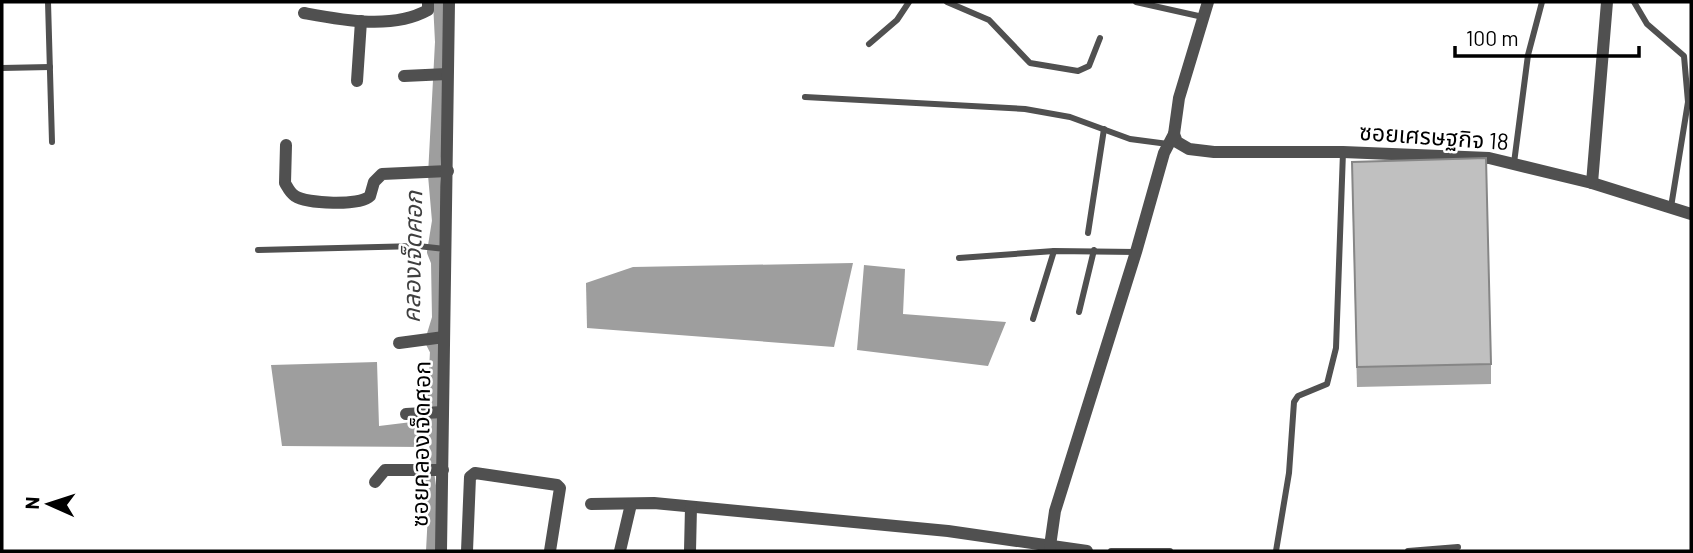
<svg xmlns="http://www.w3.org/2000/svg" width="1693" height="553" font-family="Barlow,'Noto Sans Thai',sans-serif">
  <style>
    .water { fill: #9e9e9e }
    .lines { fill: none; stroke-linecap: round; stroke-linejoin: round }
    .canal { stroke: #9e9e9e; stroke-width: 12 }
    .service { stroke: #505050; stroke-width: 6 }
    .minor { stroke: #505050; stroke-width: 12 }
    .wall { fill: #a5a5a5 }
    .building { fill: #c0c0c0; stroke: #868686; stroke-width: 2 }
    .labels { text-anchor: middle; stroke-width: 5; stroke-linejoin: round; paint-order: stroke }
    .street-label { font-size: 23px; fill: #000; stroke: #fff }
    .water-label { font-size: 24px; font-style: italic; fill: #3f3f3f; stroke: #fff }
  </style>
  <rect width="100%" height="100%" fill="#fff"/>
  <!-- water -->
  <g class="water">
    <path d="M 853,263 L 834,347 L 587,328 L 586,283 L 633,267 Z"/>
    <path d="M 864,265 L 905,269 L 903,314 L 1006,322 L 988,366 L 857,350 Z"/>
    <path d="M 377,362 L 379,426 L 420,421 L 425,447 L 282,446 L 271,365 Z"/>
  </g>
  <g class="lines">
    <!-- canal -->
    <path class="canal" d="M 432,551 L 434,513 L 428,472 L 436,456 L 433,412 L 436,351 L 431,341 L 438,318 L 437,262 L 433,252 L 438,221 L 434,175 L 441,42 L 439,2"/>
    <!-- service -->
    <g class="service">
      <path d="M 48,2 L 52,142"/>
      <path d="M 947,2 L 989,20 L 1030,63 L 1078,71 L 1089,66 L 1100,38"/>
      <path d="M 1136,2 L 1203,17"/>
      <path d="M 1634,2 L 1647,24 L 1684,56 L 1688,102 L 1671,207"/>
      <path d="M 869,44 L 897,20 L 909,2"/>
      <path d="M 2,68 L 50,67"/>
      <path d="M 805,97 L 1025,109 L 1070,117 L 1130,139 L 1168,144"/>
      <path d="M 1514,163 L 1528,55 L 1542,2"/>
      <path d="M 1088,233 L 1104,129"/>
      <path d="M 258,250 L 418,246 L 445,249"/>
      <path d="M 959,258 L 1054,251 L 1136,252"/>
      <path d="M 1079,312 L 1094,250"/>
      <path d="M 1033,319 L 1054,251"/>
      <path d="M 1111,551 L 1170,551"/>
      <path d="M 1276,551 L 1289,473 L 1294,402 L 1298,396 L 1327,384 L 1336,348 L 1343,152"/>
      <path d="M 1408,551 L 1458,547"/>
    </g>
    <!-- minor -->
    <g class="minor">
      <path d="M 304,13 C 342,20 392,30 428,10 L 428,2"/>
      <path d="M 404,76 L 447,74"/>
      <path d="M 357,81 L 361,21"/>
      <path d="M 1174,134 L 1177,142 L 1189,149 L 1214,152 L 1343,152 L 1489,158 L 1592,183 L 1691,214"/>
      <path d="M 286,145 L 285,183 C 288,188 290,193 295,196 C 307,204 360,206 370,196 L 374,182 L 382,174 L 448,171"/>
      <path d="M 1592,183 L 1607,2"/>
      <path d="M 399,343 L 444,337"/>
      <path d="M 406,414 L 443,412"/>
      <path d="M 375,482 L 385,470 L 443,470"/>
      <path d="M 591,504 L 654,503 L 948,531 L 1087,551"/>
      <path d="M 1050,546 L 1055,511 L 1136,252 L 1164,153 L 1174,134 L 1179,98 L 1208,2"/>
      <path d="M 441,551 L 449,2"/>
      <path d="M 467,551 L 470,477 L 475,473 L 557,485 L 560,488 L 550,551"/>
      <path d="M 620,551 L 631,504"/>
      <path d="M 690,551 L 691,507"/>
    </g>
  </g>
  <!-- wall -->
  <path class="wall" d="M 1352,181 L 1491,364 L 1491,384 L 1357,387 Z"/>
  <!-- building -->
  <path class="building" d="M 1486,158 L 1491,364 L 1357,367 L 1352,162 Z"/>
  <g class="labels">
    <!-- street labels -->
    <g class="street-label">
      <text transform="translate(1434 137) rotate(4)" y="8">ซอยเศรษฐกิจ 18</text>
      <text transform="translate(421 444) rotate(-89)" y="8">ซอยคลองเจ็ดศอก</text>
    </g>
    <!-- water labels -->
    <g class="water-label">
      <text transform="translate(413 257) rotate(-89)" y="8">คลองเจ็ดศอก</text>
    </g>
  </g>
  <!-- border -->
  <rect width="1693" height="553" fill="none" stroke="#000000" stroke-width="7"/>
  <!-- north arrow -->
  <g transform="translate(49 504) rotate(273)" stroke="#ffffff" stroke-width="5" paint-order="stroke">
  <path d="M0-5L12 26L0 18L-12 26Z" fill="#000000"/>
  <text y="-10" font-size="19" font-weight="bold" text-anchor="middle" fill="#000000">N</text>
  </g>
  <!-- scale -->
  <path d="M1455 46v10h184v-10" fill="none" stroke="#000000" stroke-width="3.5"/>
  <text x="1466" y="46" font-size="21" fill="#000000" stroke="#ffffff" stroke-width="5" paint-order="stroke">100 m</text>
</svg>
